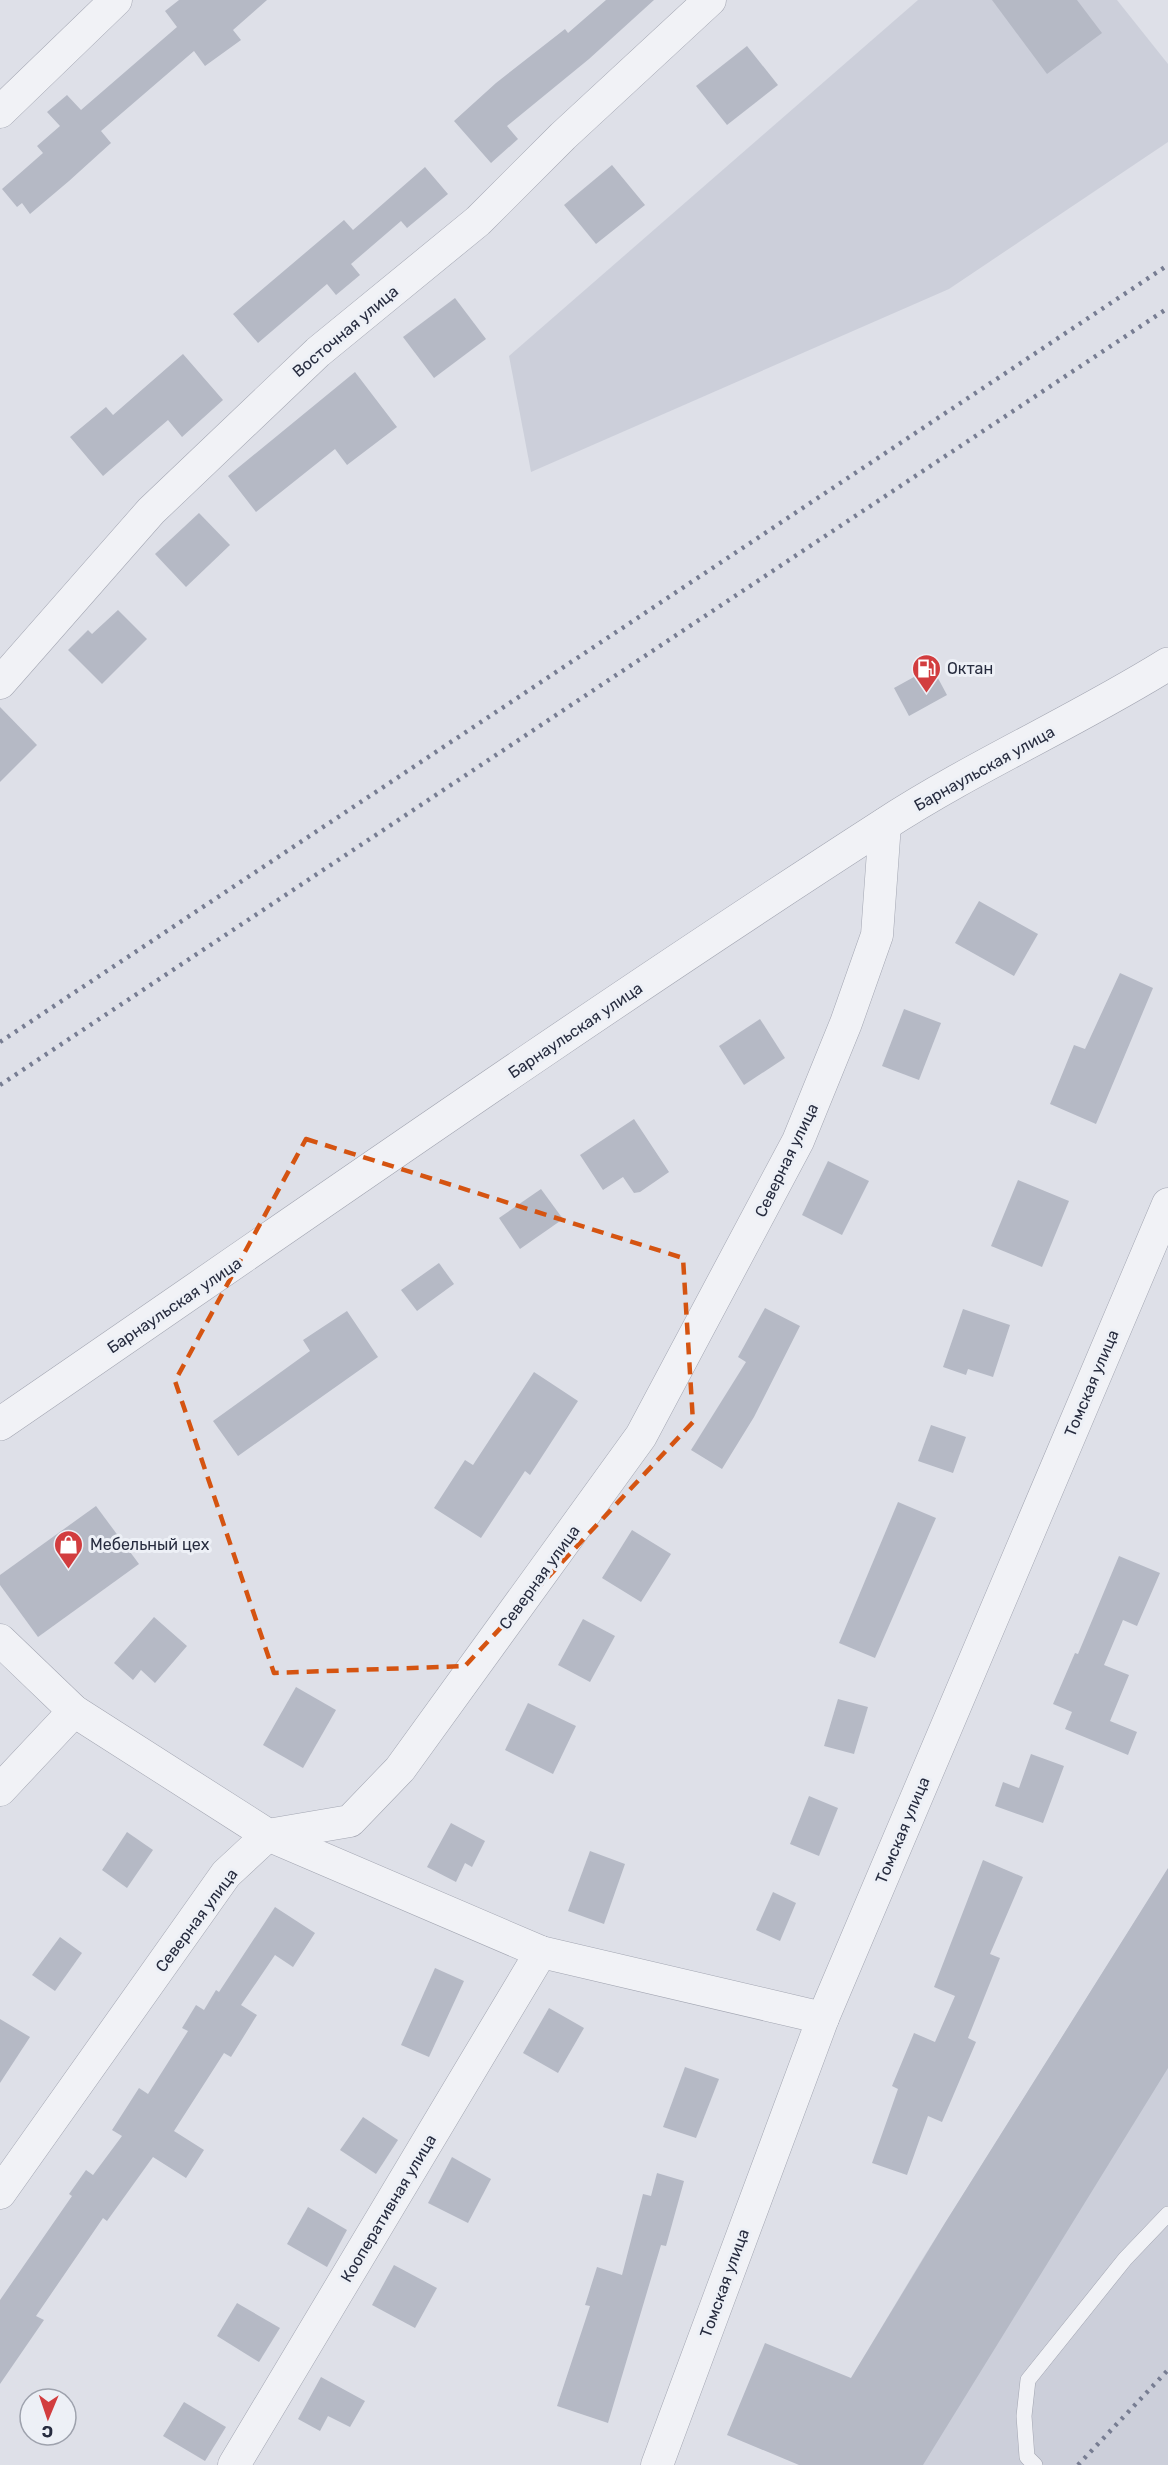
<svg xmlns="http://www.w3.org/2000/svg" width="1168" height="2465" font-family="Rubik,sans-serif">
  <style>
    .built { fill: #cccfda }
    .building { fill: #b5b9c5 }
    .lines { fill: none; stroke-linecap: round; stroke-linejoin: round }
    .service-casing { stroke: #a3a6b2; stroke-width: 16 }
    .minor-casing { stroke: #a3a6b2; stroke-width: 33 }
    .tertiary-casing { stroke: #a3a6b2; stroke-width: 34 }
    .service { stroke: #f1f2f6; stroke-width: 15 }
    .minor { stroke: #f1f2f6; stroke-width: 32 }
    .tertiary { stroke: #f1f2f6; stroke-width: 33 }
    .rail { stroke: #777d92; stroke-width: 4.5; stroke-dasharray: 3 6; stroke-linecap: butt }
    .marked { fill: none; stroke: #d55411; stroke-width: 4.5; stroke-dasharray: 12 8; stroke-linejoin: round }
    .labels { text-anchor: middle; stroke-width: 6; stroke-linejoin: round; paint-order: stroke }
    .street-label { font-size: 16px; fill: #272c3f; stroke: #edf0f6 }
    .poi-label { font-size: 16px; fill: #272c3f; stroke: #edf0f6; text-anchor: start }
  </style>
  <rect width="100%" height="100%" fill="#dee0e8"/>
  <!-- built -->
  <g class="built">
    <path d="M 918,0 L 1117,0 L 1168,64 L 1168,142 L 949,289 L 531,472 L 509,356 Z"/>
    <path d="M 1168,1869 L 1168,2465 L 799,2465 L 923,2258 Z"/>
  </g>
  <!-- building -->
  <g class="building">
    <path d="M 179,0 L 267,0 L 233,30 L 241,40 L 205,66 L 194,51 L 101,131 L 111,143 L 69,181 L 30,214 L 22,203 L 17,207 L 2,189 L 43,153 L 37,146 L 60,126 L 47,112 L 67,95 L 81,110 L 177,27 L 165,11 Z"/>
    <path d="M 606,0 L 654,0 L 589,59 L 507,126 L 518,139 L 491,163 L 454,121 L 496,83 L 565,29 L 568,33 Z"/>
    <path d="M 992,0 L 1077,0 L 1102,33 L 1047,74 Z"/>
    <path d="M 747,46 L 778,85 L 727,125 L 696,86 Z"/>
    <path d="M 612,165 L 645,205 L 596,244 L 564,205 Z"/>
    <path d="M 425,167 L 448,194 L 407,228 L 401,221 L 351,264 L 360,275 L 336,295 L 327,284 L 258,343 L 233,314 L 344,220 L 353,230 Z"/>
    <path d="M 455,298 L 486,339 L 434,378 L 403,337 Z"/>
    <path d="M 183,354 L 223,400 L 182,437 L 168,420 L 103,476 L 70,437 L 106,407 L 113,415 Z"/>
    <path d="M 355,372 L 397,427 L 347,465 L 335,449 L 256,512 L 228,476 Z"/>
    <path d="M 199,513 L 230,545 L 186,587 L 155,554 Z"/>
    <path d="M 118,610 L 147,639 L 102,684 L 68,650 L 88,630 L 92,634 Z"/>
    <path d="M 932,667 L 947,695 L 909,716 L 894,688 Z"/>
    <path d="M 0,707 L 37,745 L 0,782 Z"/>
    <path d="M 979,901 L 1038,934 L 1014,976 L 955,943 Z"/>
    <path d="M 1120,973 L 1153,988 L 1096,1124 L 1050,1104 L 1074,1045 L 1085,1049 Z"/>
    <path d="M 904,1009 L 941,1023 L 919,1080 L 882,1066 Z"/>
    <path d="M 760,1019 L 785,1058 L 744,1085 L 719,1046 Z"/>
    <path d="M 634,1119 L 669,1172 L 640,1192 L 634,1193 L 623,1177 L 603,1190 L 580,1155 Z"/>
    <path d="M 828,1161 L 869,1181 L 842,1235 L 802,1215 Z"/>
    <path d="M 1018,1180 L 1069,1201 L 1042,1267 L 991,1246 Z"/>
    <path d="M 541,1189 L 563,1219 L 520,1249 L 499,1218 Z"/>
    <path d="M 439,1263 L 454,1284 L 417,1311 L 401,1290 Z"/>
    <path d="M 765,1308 L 800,1326 L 754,1417 L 722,1469 L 691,1450 L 746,1362 L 738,1357 Z"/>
    <path d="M 963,1309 L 1010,1325 L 993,1377 L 968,1369 L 966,1375 L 943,1367 Z"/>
    <path d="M 347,1311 L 378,1357 L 238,1456 L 213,1421 L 310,1351 L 303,1340 Z"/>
    <path d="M 534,1372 L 578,1401 L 530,1475 L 525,1471 L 481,1538 L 434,1508 L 465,1460 L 473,1465 Z"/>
    <path d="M 931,1425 L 966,1437 L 953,1473 L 918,1461 Z"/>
    <path d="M 898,1502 L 936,1518 L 875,1658 L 839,1643 Z"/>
    <path d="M 96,1506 L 139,1564 L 38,1637 L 0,1585 L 0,1575 Z"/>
    <path d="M 632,1530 L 671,1554 L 641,1602 L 602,1578 Z"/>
    <path d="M 1119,1556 L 1160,1573 L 1137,1626 L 1123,1620 L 1104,1665 L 1129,1675 L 1110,1721 L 1137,1732 L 1128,1755 L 1065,1729 L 1072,1712 L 1053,1704 L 1075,1653 L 1078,1654 Z"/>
    <path d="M 154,1617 L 187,1646 L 155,1683 L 141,1670 L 133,1680 L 114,1663 Z"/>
    <path d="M 583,1619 L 615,1636 L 590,1682 L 558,1665 Z"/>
    <path d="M 296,1687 L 336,1710 L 303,1768 L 263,1745 Z"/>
    <path d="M 838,1699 L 868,1707 L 854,1754 L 824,1746 Z"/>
    <path d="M 528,1703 L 576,1726 L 553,1774 L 505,1750 Z"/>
    <path d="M 1031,1754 L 1064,1766 L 1043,1823 L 995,1806 L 1003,1782 L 1019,1788 Z"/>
    <path d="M 809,1796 L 838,1808 L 819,1856 L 790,1844 Z"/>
    <path d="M 451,1823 L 485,1841 L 472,1867 L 465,1863 L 456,1882 L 427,1867 Z"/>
    <path d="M 127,1832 L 153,1850 L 127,1888 L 102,1870 Z"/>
    <path d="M 590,1851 L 625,1864 L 604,1924 L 568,1911 Z"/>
    <path d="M 983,1860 L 1023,1877 L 990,1954 L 1000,1958 L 968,2038 L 976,2042 L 942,2122 L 928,2116 L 907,2175 L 872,2163 L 898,2089 L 892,2086 L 914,2033 L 935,2042 L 955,1996 L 934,1987 Z"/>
    <path d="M 1168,1868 L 1168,2068 L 923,2465 L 799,2465 L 727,2435 L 765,2343 L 851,2378 L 945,2223 Z"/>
    <path d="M 773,1892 L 796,1903 L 780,1941 L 756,1930 Z"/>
    <path d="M 275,1907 L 315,1933 L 293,1967 L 275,1955 L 241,2005 L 257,2015 L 231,2057 L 224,2053 L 174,2131 L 204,2150 L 186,2178 L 153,2157 L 107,2221 L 103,2218 L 36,2316 L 44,2320 L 0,2384 L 0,2300 L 72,2196 L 69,2194 L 86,2170 L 93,2175 L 122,2136 L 112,2130 L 139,2088 L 148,2094 L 188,2031 L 182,2028 L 196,2005 L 204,2010 L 216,1990 L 219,1992 Z"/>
    <path d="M 60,1937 L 82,1953 L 55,1991 L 32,1975 Z"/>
    <path d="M 435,1968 L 464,1981 L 429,2057 L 401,2045 Z"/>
    <path d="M 549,2008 L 584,2028 L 558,2073 L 523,2053 Z"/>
    <path d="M 0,2019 L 30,2037 L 0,2083 Z"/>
    <path d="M 685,2067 L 719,2079 L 696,2138 L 663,2127 Z"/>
    <path d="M 363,2117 L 398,2140 L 376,2174 L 340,2150 Z"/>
    <path d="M 452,2157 L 491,2179 L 468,2223 L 428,2203 Z"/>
    <path d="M 657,2173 L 684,2181 L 666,2246 L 661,2245 L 608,2423 L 557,2406 L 590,2306 L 585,2305 L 597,2267 L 622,2275 L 643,2194 L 651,2196 Z"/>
    <path d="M 308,2207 L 347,2230 L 327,2267 L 287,2244 Z"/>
    <path d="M 394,2265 L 437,2288 L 415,2328 L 372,2305 Z"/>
    <path d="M 237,2303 L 280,2328 L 259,2362 L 217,2336 Z"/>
    <path d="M 321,2377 L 365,2401 L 350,2427 L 328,2416 L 320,2431 L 298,2419 Z"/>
    <path d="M 184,2402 L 226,2427 L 205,2461 L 163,2436 Z"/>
  </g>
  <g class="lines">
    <defs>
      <path id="service" d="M 1035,2465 L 1027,2457 L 1024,2416 L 1028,2380 L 1125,2259 L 1168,2214"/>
      <g id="minor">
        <path d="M 0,112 L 116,0"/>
        <path d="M 0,683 L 151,511 L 318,352 L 478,221 L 563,136 L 710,0"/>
        <path d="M 0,1640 L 74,1711 L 268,1835 L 541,1952 L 823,2018"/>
        <path d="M 0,1790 L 74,1711"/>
        <path d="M 0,2193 L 226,1874 L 268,1835 L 350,1821 L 400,1769 L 641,1436 L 798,1141 L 846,1023 L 877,935 L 885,824"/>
        <path d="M 234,2465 L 541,1952"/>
        <path d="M 657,2465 L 823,2018 L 1168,1204"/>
      </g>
      <path id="tertiary" d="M 0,1424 C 293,1223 583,1019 882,826 C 974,766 1075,722 1168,664"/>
    </defs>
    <!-- service casing -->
    <use href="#service" class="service-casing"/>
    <!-- minor casing -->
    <use href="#minor" class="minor-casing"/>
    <!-- tertiary casing -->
    <use href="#tertiary" class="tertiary-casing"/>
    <!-- service -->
    <use href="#service" class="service"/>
    <!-- minor -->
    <use href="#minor" class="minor"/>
    <!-- tertiary -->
    <use href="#tertiary" class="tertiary"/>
    <!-- rail -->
    <g class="rail">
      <path d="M 0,1042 L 1168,265"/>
      <path d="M 0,1085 L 1168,308"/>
      <path d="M 1078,2465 L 1168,2370"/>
    </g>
  </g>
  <!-- marked area -->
  <path class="marked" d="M 306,1139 L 683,1258 L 693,1422 L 465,1666 L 274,1673 L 175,1381 Z"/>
  <!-- icons -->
  <defs>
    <symbol id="fuel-pin" viewBox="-11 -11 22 30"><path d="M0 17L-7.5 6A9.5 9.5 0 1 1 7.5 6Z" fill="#d23d3f" stroke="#edf0f6"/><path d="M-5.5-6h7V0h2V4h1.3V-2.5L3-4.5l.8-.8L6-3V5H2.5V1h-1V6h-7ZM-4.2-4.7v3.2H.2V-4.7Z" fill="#fff"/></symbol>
    <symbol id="shop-pin" viewBox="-11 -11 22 30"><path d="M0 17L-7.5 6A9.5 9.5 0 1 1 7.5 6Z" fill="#d23d3f" stroke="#edf0f6"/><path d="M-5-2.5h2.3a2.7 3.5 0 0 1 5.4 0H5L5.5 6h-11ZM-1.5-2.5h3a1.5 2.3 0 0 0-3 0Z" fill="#fff"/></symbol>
  </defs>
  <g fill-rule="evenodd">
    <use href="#fuel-pin" x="910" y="652" width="33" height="45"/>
    <use href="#shop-pin" x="52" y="1528" width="33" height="45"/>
  </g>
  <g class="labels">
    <!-- street labels -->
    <g class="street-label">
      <text transform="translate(345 331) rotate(-40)" y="6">Восточная улица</text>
      <text transform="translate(984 768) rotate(-29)" y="6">Барнаульская улица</text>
      <text transform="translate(575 1030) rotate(-34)" y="6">Барнаульская улица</text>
      <text transform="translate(786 1160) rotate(-64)" y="6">Северная улица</text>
      <text transform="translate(174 1305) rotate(-34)" y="6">Барнаульская улица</text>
      <text transform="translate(1091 1383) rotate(-67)" y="6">Томская улица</text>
      <text transform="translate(539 1577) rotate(-54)" y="6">Северная улица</text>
      <text transform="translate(902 1830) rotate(-67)" y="6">Томская улица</text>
      <text transform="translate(196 1920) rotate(-53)" y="6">Северная улица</text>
      <text transform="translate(388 2208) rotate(-59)" y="6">Кооперативная улица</text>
      <text transform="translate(724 2283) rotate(-70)" y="6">Томская улица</text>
    </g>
    <!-- poi labels -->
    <g class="poi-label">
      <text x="947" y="674">Октан</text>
      <text x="90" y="1550">Мебельный цех</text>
    </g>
  </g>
  <!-- north arrow -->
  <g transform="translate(48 2417) rotate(182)"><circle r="28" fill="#edf0f6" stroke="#9ea2ad" stroke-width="1.5"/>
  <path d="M0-4.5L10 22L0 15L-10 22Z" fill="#d23d3f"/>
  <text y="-9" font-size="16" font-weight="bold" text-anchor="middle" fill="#272c3f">С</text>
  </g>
</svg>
